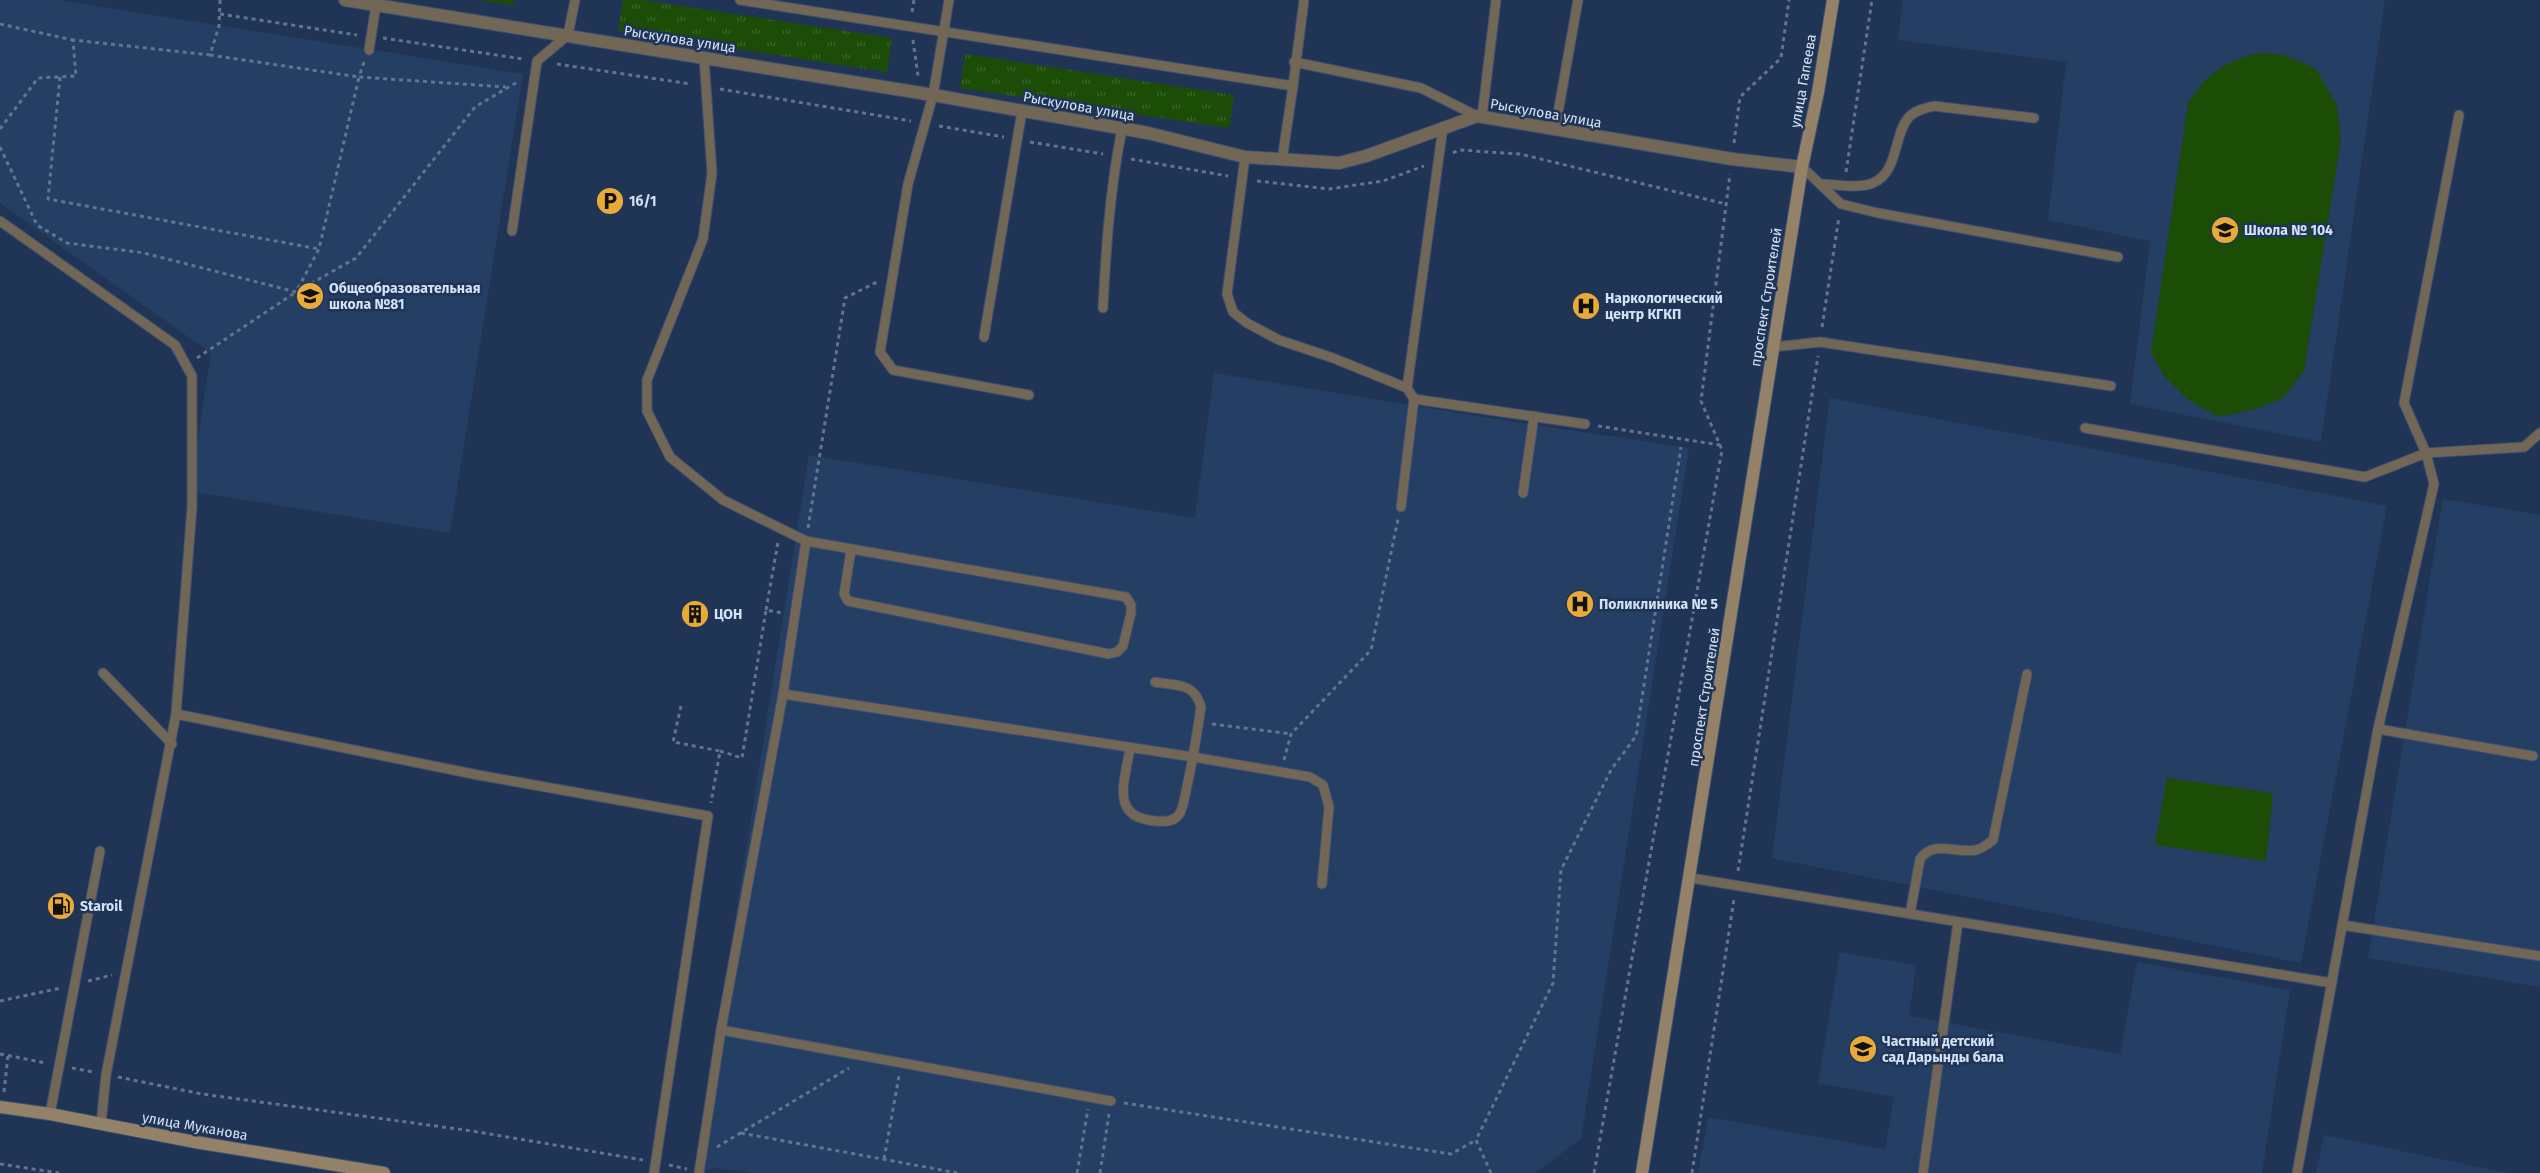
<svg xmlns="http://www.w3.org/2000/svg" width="2540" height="1173" font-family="'Fira Sans',sans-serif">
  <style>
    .built { fill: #253e64 }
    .grass { fill: url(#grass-tufts) }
    .pitch { fill: #1b4d06 }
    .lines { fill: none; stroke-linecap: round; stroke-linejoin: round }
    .service-casing { stroke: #3d516f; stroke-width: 11 }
    .minor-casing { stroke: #3d516f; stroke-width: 14 }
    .secondary-casing { stroke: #3d516f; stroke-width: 14 }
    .path { stroke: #617490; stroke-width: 3; stroke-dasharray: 4 4; stroke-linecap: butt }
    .service { stroke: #726756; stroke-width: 9 }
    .minor { stroke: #726756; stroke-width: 12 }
    .secondary { stroke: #938268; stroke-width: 12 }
    .labels { text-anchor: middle; stroke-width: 5; stroke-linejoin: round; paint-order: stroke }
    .street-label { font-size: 14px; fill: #d4e2f7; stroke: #203555 }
    .poi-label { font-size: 14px; font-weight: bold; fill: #d4e2f7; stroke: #203555; text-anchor: start }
  </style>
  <defs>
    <pattern id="grass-tufts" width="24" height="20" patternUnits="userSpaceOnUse" patternTransform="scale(1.25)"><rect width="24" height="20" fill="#1b4d06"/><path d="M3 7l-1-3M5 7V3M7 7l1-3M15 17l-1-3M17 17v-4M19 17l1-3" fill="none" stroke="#3b662b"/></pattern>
  </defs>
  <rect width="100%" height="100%" fill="#203555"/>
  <!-- built -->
  <g class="built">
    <path d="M 0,0 L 59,0 L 523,74 L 450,533 L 190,491 L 211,353 L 0,203 Z"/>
    <path d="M 1903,0 L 2385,0 L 2321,442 L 2130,404 L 2150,241 L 2048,220 L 2066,62 L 1898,40 Z"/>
    <path d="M 1214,373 L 1495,419 L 1689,448 L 1581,1139 L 1535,1173 L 755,1173 L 717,1168 L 695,1171 L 809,455 L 1195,518 Z"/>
    <path d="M 1830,398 L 2387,506 L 2301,963 L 1772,858 Z"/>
    <path d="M 2443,499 L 2540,515 L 2540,987 L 2368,958 Z"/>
    <path d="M 1840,952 L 1916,965 L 1909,1016 L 2120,1054 L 2137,962 L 2290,990 L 2262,1173 L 1698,1173 L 1708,1117 L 1885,1149 L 1894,1097 L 1818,1083 Z"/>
    <path d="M 2324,1135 L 2508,1173 L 2316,1173 Z"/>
  </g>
  <!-- grass -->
  <g class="grass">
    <path d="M 477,0 L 514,0 L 513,5 Z"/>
    <path d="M 623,0 L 642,0 L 892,38 L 887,72 L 618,31 Z"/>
    <path d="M 965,54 L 1234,95 L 1229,128 L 960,88 Z"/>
  </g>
  <!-- pitch -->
  <g class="pitch">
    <path d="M 2258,53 L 2285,55 L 2316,69 L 2337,105 L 2341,140 L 2304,371 L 2283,398 L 2256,409 L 2219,417 L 2188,400 L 2164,376 L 2151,352 L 2188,103 C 2208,72 2223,63 2258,53 Z"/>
    <path d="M 2167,778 L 2273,793 L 2266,861 L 2155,845 Z"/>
  </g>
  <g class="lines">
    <defs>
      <g id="service">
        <path d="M 740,0 L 1293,86 L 1282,160"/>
        <path d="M 949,0 L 933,95 L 908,184 L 880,352 L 893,370 L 1029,395"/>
        <path d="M 369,50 L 376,5"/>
        <path d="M 1294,62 L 1421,88 L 1477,116"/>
        <path d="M 1293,86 L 1304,0"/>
        <path d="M 1482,117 L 1496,0"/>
        <path d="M 1555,130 L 1578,0"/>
        <path d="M 1245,157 L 1227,294 L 1233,312 L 1247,323 L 1279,340 L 1333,358 L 1407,388 L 1414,399 L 1585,424"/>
        <path d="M 1802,167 L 1841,204 L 1878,213 L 2118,257"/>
        <path d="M 1820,184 C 1836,184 1859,189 1873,183 C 1899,172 1893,135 1909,117 C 1915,110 1926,108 1934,106 L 2034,118"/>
        <path d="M 0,221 L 175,345 L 192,376 L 192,507 L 176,714 L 106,1075 L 101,1124"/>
        <path d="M 512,231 L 537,61 L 568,35 L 575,0"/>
        <path d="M 1103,308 C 1106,248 1110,189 1122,129"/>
        <path d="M 984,337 L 1022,111"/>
        <path d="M 1774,347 L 1820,342 L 2111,386"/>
        <path d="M 1407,388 L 1443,127"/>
        <path d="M 2085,428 L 2365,477 L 2426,453 L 2524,447 L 2540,433"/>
        <path d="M 1523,493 L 1534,416"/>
        <path d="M 1401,507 L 1414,399"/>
        <path d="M 806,541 L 1126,597 L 1131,605 L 1131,613 L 1123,646 L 1117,652 L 1109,654 L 848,601 L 844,594 L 851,550"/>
        <path d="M 103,673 L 172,744"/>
        <path d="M 783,694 L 1193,757 L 1310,777 L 1323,785 L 1329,807 L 1322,884"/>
        <path d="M 176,714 L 478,775 L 708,816 L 654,1173"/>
        <path d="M 2378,729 L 2533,756"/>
        <path d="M 1130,748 C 1125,781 1109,818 1156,821 C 1165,822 1175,822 1180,813 C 1184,805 1185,794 1187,786 C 1193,760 1197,734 1201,707 C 1194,682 1177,686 1155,682"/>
        <path d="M 1691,878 L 2332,983"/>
        <path d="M 1910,914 L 1920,859 C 1935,839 1955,854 1976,850 C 1982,849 1988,844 1993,840 L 2027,674"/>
        <path d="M 2342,925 L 2540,956"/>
        <path d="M 721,1030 L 1111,1101"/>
        <path d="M 50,1114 L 100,851"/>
        <path d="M 699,1173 L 721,1030 L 783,694 L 806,541 L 723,500 L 670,457 L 647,411 L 647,380 L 703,239 L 712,173 L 704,58"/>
        <path d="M 1923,1173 L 1958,922"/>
        <path d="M 2297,1173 L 2378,729 L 2434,484 L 2426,453 L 2404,403 L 2459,115"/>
      </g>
      <path id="minor" d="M 345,0 L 933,95 L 1148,133 L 1245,157 L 1339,163 L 1366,156 L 1477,116 L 1732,159 L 1802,167"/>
      <g id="secondary">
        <path d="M 0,1107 L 50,1114 L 195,1142 L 384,1173"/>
        <path d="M 1642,1173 L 1802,167 L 1818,92 L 1833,0"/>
      </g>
    </defs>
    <!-- service casing -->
    <use href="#service" class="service-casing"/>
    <!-- minor casing -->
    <use href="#minor" class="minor-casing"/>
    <!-- secondary casing -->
    <use href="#secondary" class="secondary-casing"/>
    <!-- path -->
    <g class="path">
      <path d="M 912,12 L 914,0"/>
      <path d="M 220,14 L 357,35"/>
      <path d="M 0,24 L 73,40"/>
      <path d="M 383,38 L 523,59"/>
      <path d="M 913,40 L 918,76"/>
      <path d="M 364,62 L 359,77 L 506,87"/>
      <path d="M 557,64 L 691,84"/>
      <path d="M 60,77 L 48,199 L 319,249"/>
      <path d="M 720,89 L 911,121"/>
      <path d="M 939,126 L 1004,137"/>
      <path d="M 0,129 L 38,78 L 76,76 L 73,40 L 210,55 L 219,26 L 220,0"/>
      <path d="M 1030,142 L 1103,154"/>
      <path d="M 1734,143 L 1740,97 L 1781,58 L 1789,0"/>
      <path d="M 0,147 L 37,225 L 67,243 L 144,253 L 296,292 L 319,249 L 359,77 L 210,55"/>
      <path d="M 1453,153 L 1459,150 L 1520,154 L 1726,204"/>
      <path d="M 1131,159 L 1228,176"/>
      <path d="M 1846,172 L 1872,0"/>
      <path d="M 1257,181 L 1329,189 L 1383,181 L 1424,166"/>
      <path d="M 1822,327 L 1839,217"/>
      <path d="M 197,358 L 296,292 L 356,258 L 475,107 L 519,81"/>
      <path d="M 1598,426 L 1720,445"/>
      <path d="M 808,528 L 845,298 L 877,282"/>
      <path d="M 766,610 L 778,542"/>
      <path d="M 681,706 L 673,742 L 720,751 L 711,803"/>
      <path d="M 1212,724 L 1291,734"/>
      <path d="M 720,751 L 742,758 L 766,610 L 782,613"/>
      <path d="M 1284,760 L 1291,734 L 1371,650 L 1398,519"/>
      <path d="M 1738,871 L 1818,356"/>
      <path d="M 88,981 L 112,975"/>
      <path d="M 0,1001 L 61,988"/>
      <path d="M 0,1054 L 46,1063"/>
      <path d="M 72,1068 L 93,1072"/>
      <path d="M 118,1077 L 202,1094 L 472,1131 L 643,1160"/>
      <path d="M 4,1092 L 8,1055"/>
      <path d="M 1124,1103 L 1451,1154 L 1476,1140"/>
      <path d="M 741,1133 L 958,1173"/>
      <path d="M 717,1147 L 849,1068"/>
      <path d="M 884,1159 L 899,1076"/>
      <path d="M 0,1164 L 59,1173"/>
      <path d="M 669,1165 L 687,1169"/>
      <path d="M 1077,1173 L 1088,1109"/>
      <path d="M 1100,1173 L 1109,1114"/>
      <path d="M 1491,1173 L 1476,1140 L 1553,983 L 1561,870 L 1611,770 L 1636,736 L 1681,447"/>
      <path d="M 1594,1173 L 1722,450 L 1701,401 L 1730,174"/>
      <path d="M 1692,1173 L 1734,899"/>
    </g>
    <!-- service -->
    <use href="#service" class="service"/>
    <!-- minor -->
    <use href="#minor" class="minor"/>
    <!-- secondary -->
    <use href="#secondary" class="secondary"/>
  </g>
  <!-- icons -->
  <defs>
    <symbol id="parking-disc" viewBox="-11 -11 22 22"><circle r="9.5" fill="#e9ab38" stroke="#203555"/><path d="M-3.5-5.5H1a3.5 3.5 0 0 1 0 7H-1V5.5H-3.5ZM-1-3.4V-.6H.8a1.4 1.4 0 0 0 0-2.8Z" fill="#111"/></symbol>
    <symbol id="school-disc" viewBox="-11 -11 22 22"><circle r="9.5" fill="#e9ab38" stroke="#203555"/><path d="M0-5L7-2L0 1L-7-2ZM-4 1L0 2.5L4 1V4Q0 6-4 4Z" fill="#111"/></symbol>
    <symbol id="hospital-disc" viewBox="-11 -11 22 22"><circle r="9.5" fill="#e9ab38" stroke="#203555"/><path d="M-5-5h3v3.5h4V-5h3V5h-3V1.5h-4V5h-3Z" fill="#111"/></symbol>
    <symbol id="building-disc" viewBox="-11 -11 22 22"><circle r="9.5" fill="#e9ab38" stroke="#203555"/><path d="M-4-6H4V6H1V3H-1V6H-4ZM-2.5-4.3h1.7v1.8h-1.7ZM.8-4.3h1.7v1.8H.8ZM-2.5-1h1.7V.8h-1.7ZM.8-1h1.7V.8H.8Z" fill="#111"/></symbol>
    <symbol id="fuel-disc" viewBox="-11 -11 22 22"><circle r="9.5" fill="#e9ab38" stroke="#203555"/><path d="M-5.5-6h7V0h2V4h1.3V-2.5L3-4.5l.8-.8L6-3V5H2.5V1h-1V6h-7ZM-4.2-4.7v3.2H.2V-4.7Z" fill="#111"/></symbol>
  </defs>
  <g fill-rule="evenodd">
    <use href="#parking-disc" x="594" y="185" width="32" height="32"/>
    <use href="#school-disc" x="2209" y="214" width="32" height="32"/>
    <use href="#school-disc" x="294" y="280" width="32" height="32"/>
    <use href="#hospital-disc" x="1570" y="290" width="32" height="32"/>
    <use href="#hospital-disc" x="1564" y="588" width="32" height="32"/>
    <use href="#building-disc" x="679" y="598" width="32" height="32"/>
    <use href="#fuel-disc" x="45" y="890" width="32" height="32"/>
    <use href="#school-disc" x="1847" y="1033" width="32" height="32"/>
  </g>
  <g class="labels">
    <!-- street labels -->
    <g class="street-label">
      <text transform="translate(680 39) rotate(9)" y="5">Рыскулова улица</text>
      <text transform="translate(1803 81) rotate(-80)" y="5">улица Гапеева</text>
      <text transform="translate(1079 106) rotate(10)" y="5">Рыскулова улица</text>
      <text transform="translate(1546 113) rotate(10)" y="5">Рыскулова улица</text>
      <text transform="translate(1766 297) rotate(-81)" y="5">проспект Строителей</text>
      <text transform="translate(1704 697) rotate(-81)" y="5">проспект Строителей</text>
      <text transform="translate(195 1126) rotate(10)" y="5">улица Муканова</text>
    </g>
    <!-- poi labels -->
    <g class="poi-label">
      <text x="629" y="206">1б/1</text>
      <text x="2244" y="235">Школа № 104</text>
      <text x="329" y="293">Общеобразовательная<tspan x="329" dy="16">школа №81</tspan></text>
      <text x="1605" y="303">Наркологический<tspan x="1605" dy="16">центр КГКП</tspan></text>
      <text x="1599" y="609">Поликлиника № 5</text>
      <text x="714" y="619">ЦОН</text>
      <text x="80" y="911">Staroil</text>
      <text x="1882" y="1046">Частный детский<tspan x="1882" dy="16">сад Дарынды бала</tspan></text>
    </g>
  </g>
</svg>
